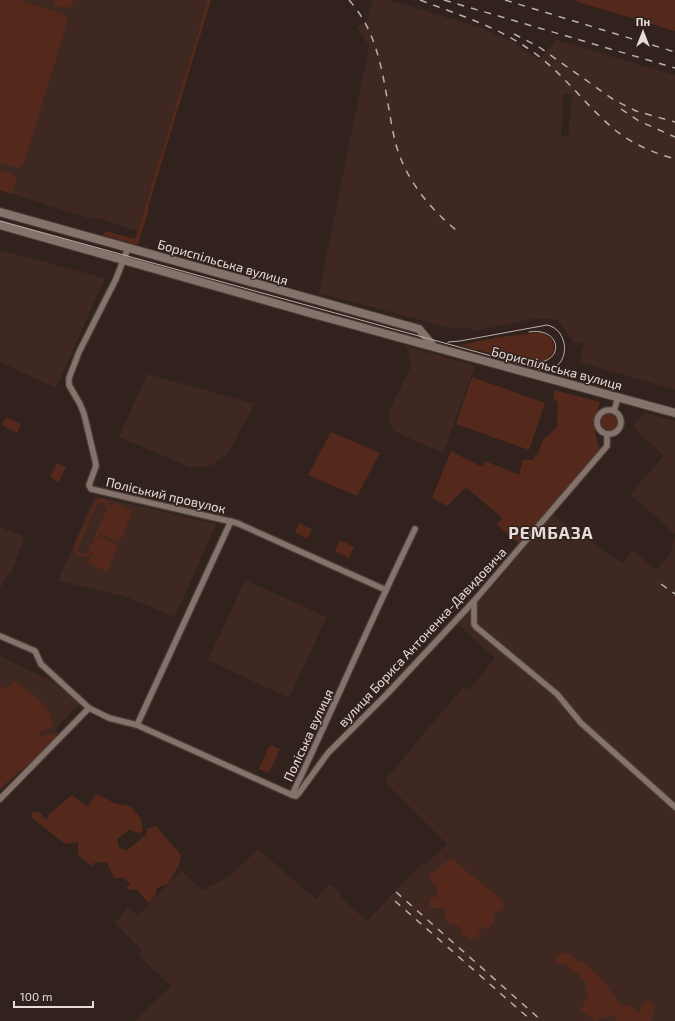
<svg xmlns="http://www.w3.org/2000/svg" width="675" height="1021" font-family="'Exo 2',sans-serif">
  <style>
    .built { fill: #3e2821; fill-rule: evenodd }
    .green { fill: #54291b; fill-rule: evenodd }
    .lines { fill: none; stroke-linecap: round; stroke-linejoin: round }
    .street-casing { stroke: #4a3d39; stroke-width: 8 }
    .secondary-casing { stroke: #4a3d39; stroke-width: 10 }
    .street { stroke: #84726b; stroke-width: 5.5 }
    .secondary { stroke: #84726b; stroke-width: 8 }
    .tram { stroke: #bbafab; stroke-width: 1 }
    .rail { stroke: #bbafab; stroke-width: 1.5; stroke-dasharray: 7 7; stroke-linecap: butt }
    .labels { text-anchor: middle; stroke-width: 3; stroke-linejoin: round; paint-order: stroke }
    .street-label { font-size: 13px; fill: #e7dcd8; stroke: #31221d }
    .district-label { font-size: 17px; font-weight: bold; letter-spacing: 1px; fill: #e7dcd8; stroke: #31221d }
  </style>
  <rect width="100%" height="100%" fill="#31221d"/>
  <!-- built -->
  <g class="built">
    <path d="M 0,0 L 208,0 L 137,231 L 94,217 L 91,219 L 0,190 Z"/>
    <path d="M 373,0 L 389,0 L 482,28 L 513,42 L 539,60 L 556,40 L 675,75 L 675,390 L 579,362 L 584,344 L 573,342 L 566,331 L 558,321 L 549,318 L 533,319 L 474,331 L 471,328 L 454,329 L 319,293 L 369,46 L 357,27 L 367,21 ZM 564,94 L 572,95 L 568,137 L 561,136 Z"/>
    <path d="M 0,250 L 105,278 L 56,388 L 0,362 Z"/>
    <path d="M 406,346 L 475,366 L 443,453 L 393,431 L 388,413 L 411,366 Z"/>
    <path d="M 147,374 L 255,404 L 228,453 L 212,465 L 191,468 L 119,437 Z"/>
    <path d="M 646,413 L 675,421 L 675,534 L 630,494 L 664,456 L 632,426 Z"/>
    <path d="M 95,496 L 216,524 L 175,617 L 124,596 L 58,581 Z"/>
    <path d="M 553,515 L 622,563 L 633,551 L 656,570 L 671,553 L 675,536 L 675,1021 L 135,1021 L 171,986 L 138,955 L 142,950 L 115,923 L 128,907 L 138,916 L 181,870 L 202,890 L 229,877 L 258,849 L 316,899 L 330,884 L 332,885 L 342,895 L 341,897 L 367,921 L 421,864 L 425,865 L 447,844 L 384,781 L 464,686 L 469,690 L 495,658 L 458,624 L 495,584 Z"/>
    <path d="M 0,527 L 25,537 L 11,573 L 6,576 L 0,589 Z"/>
    <path d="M 245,580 L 327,617 L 289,698 L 208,660 Z"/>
    <path d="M 0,656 L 49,680 L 80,703 L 55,729 L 60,734 L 0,787 Z"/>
  </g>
  <!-- green -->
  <g class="green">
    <path d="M 0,0 L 19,0 L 64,14 L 68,19 L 24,163 L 19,168 L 0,163 Z"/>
    <path d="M 55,0 L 74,0 L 71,6 L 65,8 L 53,5 Z"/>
    <path d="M 208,0 L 211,0 L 148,207 L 148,212 L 138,245 L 103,235 L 106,231 L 135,239 Z"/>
    <path d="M 572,0 L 675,0 L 675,31 Z"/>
    <path d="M 0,170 C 19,175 18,176 12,194 L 0,190 Z"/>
    <path d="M 540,332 C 553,337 558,345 550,358 C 545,360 540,362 535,362 C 528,362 464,348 461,345 L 494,338 Z"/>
    <path d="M 472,377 L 545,403 L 529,450 L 456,424 Z"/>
    <path d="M 554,390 L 600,402 C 593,422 593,429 600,450 L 519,543 L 497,525 L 502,518 L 466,487 L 447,506 L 432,498 L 451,451 L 482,467 L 485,461 L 519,475 L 523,460 L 532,460 L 538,453 L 543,440 L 557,427 L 558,403 L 553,397 Z"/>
    <circle cx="609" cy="422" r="8"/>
    <path d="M 6,417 L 21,424 L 17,433 L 2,425 Z"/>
    <path d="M 331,432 L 380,453 L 357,496 L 308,475 Z"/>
    <path d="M 57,463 L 66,467 L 59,482 L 50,477 Z"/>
    <path d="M 98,499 C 106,497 110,501 111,509 L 114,502 L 133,511 L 119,543 L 100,534 L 99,536 L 118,545 L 107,572 L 88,563 L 93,551 C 86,561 72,559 75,545 L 94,503 ZM 100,502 L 105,504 L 107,509 L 88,552 C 83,556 78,554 78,547 L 97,504 Z"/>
    <path d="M 299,523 L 312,529 L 307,539 L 295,532 Z"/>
    <path d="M 340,540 L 354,547 L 349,558 L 335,551 Z"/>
    <path d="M 15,682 C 31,692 51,706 53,726 L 39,733 L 40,737 L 55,733 L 57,739 L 0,789 L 0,685 L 6,689 Z"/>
    <path d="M 270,745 L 280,749 L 269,773 L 259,769 Z"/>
    <path d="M 97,794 L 114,803 L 130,806 L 141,818 L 143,831 L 139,833 L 129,830 L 117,839 L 119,848 L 127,850 L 146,835 L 147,829 L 156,826 L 181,855 L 179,865 L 168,884 L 157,888 L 156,895 L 149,903 L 137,890 L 131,890 L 127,888 L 130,884 L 123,877 L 115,879 L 107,863 L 96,862 L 91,866 L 78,855 L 78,842 L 65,844 L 31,817 L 33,812 L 39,812 L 47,820 L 49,814 L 72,795 L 87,806 Z"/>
    <path d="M 452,859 L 502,900 L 504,907 L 501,911 L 494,912 L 494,923 L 488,928 L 483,928 L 479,932 L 478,937 L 471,939 L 462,934 L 460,926 C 453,926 448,924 444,918 L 446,911 L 441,908 L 431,908 L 429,903 L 430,898 L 438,897 L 436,886 L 430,879 L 430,873 C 441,869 442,862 452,859 Z"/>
    <path d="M 560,953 L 569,953 L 577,961 L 583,962 L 601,978 L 622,1006 L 631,1006 L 639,1013 L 645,1002 L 651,1001 L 655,1007 L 651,1021 L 615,1021 L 616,1017 L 602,1017 L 595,1021 L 580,1010 L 589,995 L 585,990 L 587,983 L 580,979 L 579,971 L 573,973 L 566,964 L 558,964 L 555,960 Z"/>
  </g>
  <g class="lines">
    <defs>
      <g id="street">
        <path d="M 128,248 L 116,279 L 79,352 L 69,378 L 69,385 L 80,404 L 84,414 L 95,460 L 96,466 L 89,485 L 91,489 L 237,523 L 386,590"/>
        <circle cx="609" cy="422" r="12"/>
        <path d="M 614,411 L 618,397"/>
        <path d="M 474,601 L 474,624 L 476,627 L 557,694 L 581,723 L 675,807"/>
        <path d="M 0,636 L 35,651 L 41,664 L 89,708 L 109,718 L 137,725 L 292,795"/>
        <path d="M 137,725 L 231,521"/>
        <path d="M 292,795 L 296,796 L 299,793 L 328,753 L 387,694 L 474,601 L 607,446 L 607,434"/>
        <path d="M 292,795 C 334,707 372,617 415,529"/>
        <path d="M 0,799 L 89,708"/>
      </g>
      <g id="secondary">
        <path d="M 0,212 L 419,329 L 433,346"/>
        <path d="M 0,225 L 317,315 L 675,413"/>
      </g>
    </defs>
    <!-- street casing -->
    <use href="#street" class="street-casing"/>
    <!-- secondary casing -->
    <use href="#secondary" class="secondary-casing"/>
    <!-- street -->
    <use href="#street" class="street"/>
    <!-- secondary -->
    <use href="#secondary" class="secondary"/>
    <!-- tram -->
    <g class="tram">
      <path d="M 0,221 L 539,369 C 571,375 572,330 547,325 L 460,341 L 448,342"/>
      <path d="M 529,332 C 562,326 567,365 530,363"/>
    </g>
    <!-- rail -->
    <g class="rail">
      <path d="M 349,0 C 384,39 384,93 395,141 C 404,177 428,207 456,230"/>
      <path d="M 420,0 C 459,15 499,27 533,52 C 564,74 586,106 615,130 C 632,144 654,153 675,159"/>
      <path d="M 444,0 L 675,68"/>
      <path d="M 505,0 L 675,52"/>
      <path d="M 514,34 L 539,47 L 614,100 L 636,111 L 675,122"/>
      <path d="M 621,109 L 639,121 L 675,137"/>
      <path d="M 661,584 L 675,594"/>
      <path d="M 396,892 L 542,1021"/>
      <path d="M 395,901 L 532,1021"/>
    </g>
  </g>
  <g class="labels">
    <!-- street labels -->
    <g class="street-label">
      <text transform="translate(223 262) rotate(16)" y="5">Бориспільська вулиця</text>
      <text transform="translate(557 368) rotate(15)" y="5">Бориспільська вулиця</text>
      <text transform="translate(166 495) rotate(13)" y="5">Поліський провулок</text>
      <text transform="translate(422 637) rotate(-47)" y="5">вулиця Бориса Антоненка-Давидовича</text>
      <text transform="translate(308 735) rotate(-65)" y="5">Поліська вулиця</text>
    </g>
    <!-- district labels -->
    <g class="district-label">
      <text x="551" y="539">РЕМБАЗА</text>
    </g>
  </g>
  <!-- north arrow -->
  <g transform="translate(643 32)" stroke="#31221d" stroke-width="3" paint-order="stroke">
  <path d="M0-3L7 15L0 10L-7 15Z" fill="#e7dcd8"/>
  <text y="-6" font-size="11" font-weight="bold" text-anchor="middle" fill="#e7dcd8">Пн</text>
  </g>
  <!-- scale -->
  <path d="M14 1001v6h79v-6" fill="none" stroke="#e7dcd8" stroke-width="2"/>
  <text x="20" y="1001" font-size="12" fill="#e7dcd8" stroke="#31221d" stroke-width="3" paint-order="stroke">100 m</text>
</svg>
